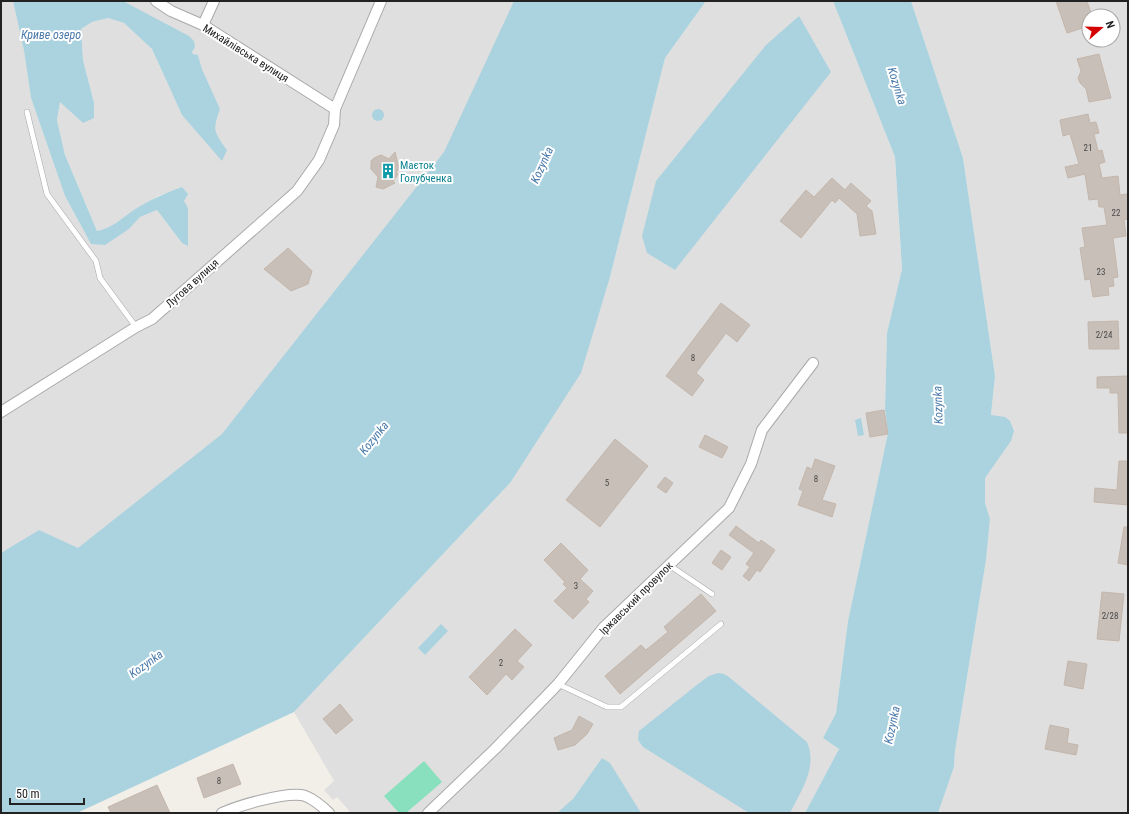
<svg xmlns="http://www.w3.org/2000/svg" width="1129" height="814" font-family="'Roboto Condensed',sans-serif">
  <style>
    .residential { fill: #e0dfdf; fill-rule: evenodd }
    .pitch { fill: #88e0be }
    .water { fill: #aad3df }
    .building { fill: #c7bfb8; stroke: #c4b6ab }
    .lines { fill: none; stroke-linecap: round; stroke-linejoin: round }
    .service-casing { stroke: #a9a9a9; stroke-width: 6 }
    .minor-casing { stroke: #a9a9a9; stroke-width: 12 }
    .service { stroke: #fff; stroke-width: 5 }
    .minor { stroke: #fff; stroke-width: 10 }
    .labels { text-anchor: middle; stroke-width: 4; stroke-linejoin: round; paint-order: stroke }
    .number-label { font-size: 9px; fill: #4b4948 }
    .street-label { font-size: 11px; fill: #222; stroke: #fff }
    .culture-label { font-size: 11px; fill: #0d838f; stroke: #fff; text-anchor: start }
    .water-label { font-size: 12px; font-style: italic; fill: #4a7aab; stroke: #fff }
  </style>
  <rect width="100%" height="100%" fill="#f2efe9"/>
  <!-- residential -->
  <g class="residential">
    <path d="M 1,1 L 13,1 L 24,51 L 31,98 L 65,196 L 91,244 L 129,229 L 140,217 L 157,210 L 182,243 L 184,201 L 182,187 L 158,196 L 135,210 L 109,228 L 97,231 L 65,155 L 57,120 L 60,101 L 83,123 L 94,103 L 83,60 L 81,29 L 92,22 L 108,18 L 124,23 L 152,49 L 182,115 L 227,150 L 217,136 L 215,127 L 220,109 L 202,69 L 198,55 L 193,54 L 192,52 L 123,1 L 529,1 L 456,153 L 228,441 L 78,564 L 1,564 Z"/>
    <path d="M 706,1 L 833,1 L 895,157 L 902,269 L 887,333 L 885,409 L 888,433 L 848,621 L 836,713 L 823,738 L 839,749 L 805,813 L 351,813 L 337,797 L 333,800 L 324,790 L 334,781 L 294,712 L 510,483 L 610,277 L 665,58 Z"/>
    <path d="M 911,1 L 1128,1 L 1128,813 L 938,813 L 954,767 L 955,751 L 986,560 L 990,519 L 985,503 L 985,477 L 1011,441 L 991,416 L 995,376 L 963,158 ZM 1089,16 L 1113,16 L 1113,40 L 1089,40 Z"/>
  </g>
  <!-- pitch -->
  <path class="pitch" d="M 424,761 L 442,782 L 406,813 L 399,813 L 384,796 Z"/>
  <!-- water -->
  <g class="water">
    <path d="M 13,1 L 123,1 L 189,36 L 194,41 L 195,47 L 192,52 L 193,54 L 198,55 L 202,69 L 220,109 C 213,131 213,130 227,150 L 222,161 L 182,115 L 152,49 L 124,23 L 108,18 L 92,22 L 81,29 L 83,60 L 94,103 L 94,118 L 83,123 L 60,102 L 57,120 L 65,155 L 97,231 C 115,227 121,218 137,208 C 152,199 165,193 182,187 L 188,194 L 184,201 L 188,208 L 188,246 L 182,243 L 157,210 L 140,217 L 129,229 L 105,245 L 91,244 L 65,196 L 31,98 L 24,51 Z"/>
    <path d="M 514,1 L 706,1 L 665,58 L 610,277 L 581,373 L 510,483 L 294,712 L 77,813 L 1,813 L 1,553 L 39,530 L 78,548 L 222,434 L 444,152 Z"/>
    <path d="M 833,1 L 911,1 L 963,158 L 995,376 L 991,415 L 1005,417 L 1010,421 L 1014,431 L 1011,441 L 985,478 L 985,503 L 990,519 L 986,560 L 955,751 L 954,767 L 938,813 L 805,813 L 839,749 L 823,738 L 836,713 L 848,621 L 888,433 L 885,409 L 887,333 L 902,269 L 895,157 Z"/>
    <path d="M 799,16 L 831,72 L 675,270 L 647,253 L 642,236 L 656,181 L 766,45 Z"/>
    <circle cx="378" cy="115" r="6"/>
    <path d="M 861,418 L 864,435 L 858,436 L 855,420 Z"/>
    <path d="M 441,624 L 448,631 L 425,655 L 418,648 Z"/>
    <path d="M 718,673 L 724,674 L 729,677 L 807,742 C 818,767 801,791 790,813 L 749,813 L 643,747 L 638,740 L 639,731 L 698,684 L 709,676 Z"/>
    <path d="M 602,758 L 610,763 L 641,813 L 557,813 L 573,799 Z"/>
  </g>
  <!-- building -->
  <g class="building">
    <path d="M 1056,1 L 1087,1 L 1092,16 L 1089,16 L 1089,26 L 1067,33 Z"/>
    <path d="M 1099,54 L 1111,98 L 1089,102 L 1086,89 L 1080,83 L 1078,78 L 1081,71 L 1077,59 Z"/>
    <path d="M 1088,114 L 1090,123 L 1096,122 L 1099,133 L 1094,134 L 1098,151 L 1102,150 L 1105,162 L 1099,164 L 1102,178 L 1118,176 L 1120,195 L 1127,194 L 1128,201 L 1128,219 L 1124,220 L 1126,236 L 1113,238 L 1118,277 L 1113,278 L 1114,286 L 1108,287 L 1109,295 L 1093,297 L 1090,279 L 1085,280 L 1080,248 L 1085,247 L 1082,228 L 1107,225 L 1104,207 L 1099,207 L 1098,199 L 1089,200 L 1085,174 L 1068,178 L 1065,167 L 1079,164 L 1070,134 L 1063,136 L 1060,120 Z"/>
    <path d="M 395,152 L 399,168 L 396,173 L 398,174 L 393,182 L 395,183 L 383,189 L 376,187 L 378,177 L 371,169 L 371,161 L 374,158 L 381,155 L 389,159 Z"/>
    <path d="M 832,178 L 845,190 L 851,183 L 871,201 L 866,206 L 872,211 L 876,234 L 860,236 L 857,214 L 839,198 L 835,203 L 832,200 L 801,238 L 780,221 L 806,190 L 814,197 Z"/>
    <path d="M 288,248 L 312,271 L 308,284 L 291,291 L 264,269 Z"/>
    <path d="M 721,303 L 750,325 L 737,342 L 726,333 L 696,373 L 704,380 L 692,396 L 666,376 Z"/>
    <path d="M 1118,321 L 1119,349 L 1089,349 L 1088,322 Z"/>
    <path d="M 1128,376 L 1128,433 L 1119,433 L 1118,393 L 1110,393 L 1110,388 L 1097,388 L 1097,377 Z"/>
    <path d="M 884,410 L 888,434 L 870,437 L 866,413 Z"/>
    <path d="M 705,435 L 728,447 L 722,458 L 699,447 Z"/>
    <path d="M 615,439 L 648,466 L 600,527 L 566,500 Z"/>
    <path d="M 815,459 L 835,466 L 822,500 L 836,504 L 832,517 L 798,505 L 803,491 L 799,489 L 807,467 L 812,469 Z"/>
    <path d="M 1119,461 L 1128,461 L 1128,505 L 1094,502 L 1095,488 L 1117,490 Z"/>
    <path d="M 665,477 L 673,483 L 666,493 L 657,487 Z"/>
    <path d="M 736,526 L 759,543 L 761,540 L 775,550 L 760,572 L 757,570 L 749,581 L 743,576 L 750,567 L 746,564 L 754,553 L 729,535 Z"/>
    <path d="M 1124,527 L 1128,527 L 1128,565 L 1118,563 Z"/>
    <path d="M 561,543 L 588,570 L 580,579 L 593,591 L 586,599 L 589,602 L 573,619 L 554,601 L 567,588 L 563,584 L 565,582 L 544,560 Z"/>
    <path d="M 721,550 L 731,557 L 722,570 L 712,563 Z"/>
    <path d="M 1102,592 L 1124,594 L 1119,641 L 1097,639 Z"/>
    <path d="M 701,594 L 716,611 L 620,694 L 605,676 L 641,645 L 646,650 L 668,632 L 664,627 Z"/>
    <path d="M 515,629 L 532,645 L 517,661 L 524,667 L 512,680 L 506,674 L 487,695 L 469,677 Z"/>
    <path d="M 1068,661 L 1087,664 L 1083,689 L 1064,685 Z"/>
    <path d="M 340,704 L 353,720 L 336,734 L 323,719 Z"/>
    <path d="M 579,716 L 593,724 L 587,734 L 575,745 L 558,750 L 554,738 L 572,730 Z"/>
    <path d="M 1050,725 L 1069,729 L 1067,743 L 1078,745 L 1076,755 L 1045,749 Z"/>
    <path d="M 233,764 L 241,784 L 204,798 L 197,778 Z"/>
    <path d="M 157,785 L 170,813 L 111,813 L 108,807 Z"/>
  </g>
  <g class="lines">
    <defs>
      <g id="service">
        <path d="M 27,112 L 47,194 L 96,261 L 100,278 L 136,327"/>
        <path d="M 669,565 L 712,594"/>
        <path d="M 558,684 L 607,707 L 621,707 L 721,624"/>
      </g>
      <g id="minor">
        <path d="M 156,1 L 171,11 L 203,25 L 335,109"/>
        <path d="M 203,25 L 214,1"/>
        <path d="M 1,412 L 136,327 L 152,319 L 297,191 L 319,160 L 334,125 L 335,109 L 381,1"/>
        <path d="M 222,813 C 240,805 282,793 301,795 C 310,796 323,807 329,813"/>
        <path d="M 428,813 L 495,749 L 558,684 L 604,627 L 729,508 L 751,464 L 762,430 L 813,363"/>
      </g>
    </defs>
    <!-- service casing -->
    <use href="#service" class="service-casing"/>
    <!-- minor casing -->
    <use href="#minor" class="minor-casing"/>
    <!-- service -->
    <use href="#service" class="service"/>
    <!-- minor -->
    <use href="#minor" class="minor"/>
  </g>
  <!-- icons -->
  <defs>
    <symbol id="building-bare" viewBox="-9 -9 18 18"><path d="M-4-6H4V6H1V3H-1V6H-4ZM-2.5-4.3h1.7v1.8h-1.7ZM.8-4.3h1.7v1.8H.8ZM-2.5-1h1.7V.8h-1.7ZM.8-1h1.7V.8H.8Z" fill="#0f9aa8" stroke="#fff" stroke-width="2.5" paint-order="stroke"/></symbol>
  </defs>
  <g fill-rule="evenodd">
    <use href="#building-bare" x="377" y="160" width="22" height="22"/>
  </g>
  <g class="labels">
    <!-- number labels -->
    <g class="number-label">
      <text x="1088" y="151">21</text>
      <text x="1116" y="216">22</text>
      <text x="1101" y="275">23</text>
      <text x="1104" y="338">2/24</text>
      <text x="693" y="361">8</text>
      <text x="816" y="482">8</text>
      <text x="607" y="486">5</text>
      <text x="576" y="589">3</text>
      <text x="1110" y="619">2/28</text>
      <text x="501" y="666">2</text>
      <text x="219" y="784">8</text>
    </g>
    <!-- street labels -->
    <g class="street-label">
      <text transform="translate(246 53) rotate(32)" y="4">Михайлівська вулиця</text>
      <text transform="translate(192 283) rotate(-42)" y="4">Лугова вулиця</text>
      <text transform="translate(636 598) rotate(-45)" y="4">Іржавський провулок</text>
    </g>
    <!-- culture labels -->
    <g class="culture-label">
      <text x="400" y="169">Маєток<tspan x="400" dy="13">Голубченка</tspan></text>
    </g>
    <!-- water labels -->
    <g class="water-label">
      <text x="51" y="39">Криве озеро</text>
      <text transform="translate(897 86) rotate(73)" y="4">Kozynka</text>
      <text transform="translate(542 165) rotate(-66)" y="4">Kozynka</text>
      <text transform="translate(938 405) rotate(-92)" y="4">Kozynka</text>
      <text transform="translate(374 438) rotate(-51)" y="4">Kozynka</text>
      <text transform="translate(146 664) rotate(-36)" y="4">Kozynka</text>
      <text transform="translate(892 725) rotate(-78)" y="4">Kozynka</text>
    </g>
  </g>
  <!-- border -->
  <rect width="1129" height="814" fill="none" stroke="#222222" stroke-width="4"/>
  <!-- north arrow -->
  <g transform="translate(1101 28) rotate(70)"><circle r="19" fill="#ffffff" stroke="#a7a7a7"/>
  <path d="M0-3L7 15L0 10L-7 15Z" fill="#d40000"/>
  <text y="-6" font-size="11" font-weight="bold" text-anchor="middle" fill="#222222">N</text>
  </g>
  <!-- scale -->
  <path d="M10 798v6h74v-6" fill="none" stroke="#222222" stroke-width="2"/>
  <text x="16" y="798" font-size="12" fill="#222222" stroke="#ffffff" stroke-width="3" paint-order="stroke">50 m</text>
</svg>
